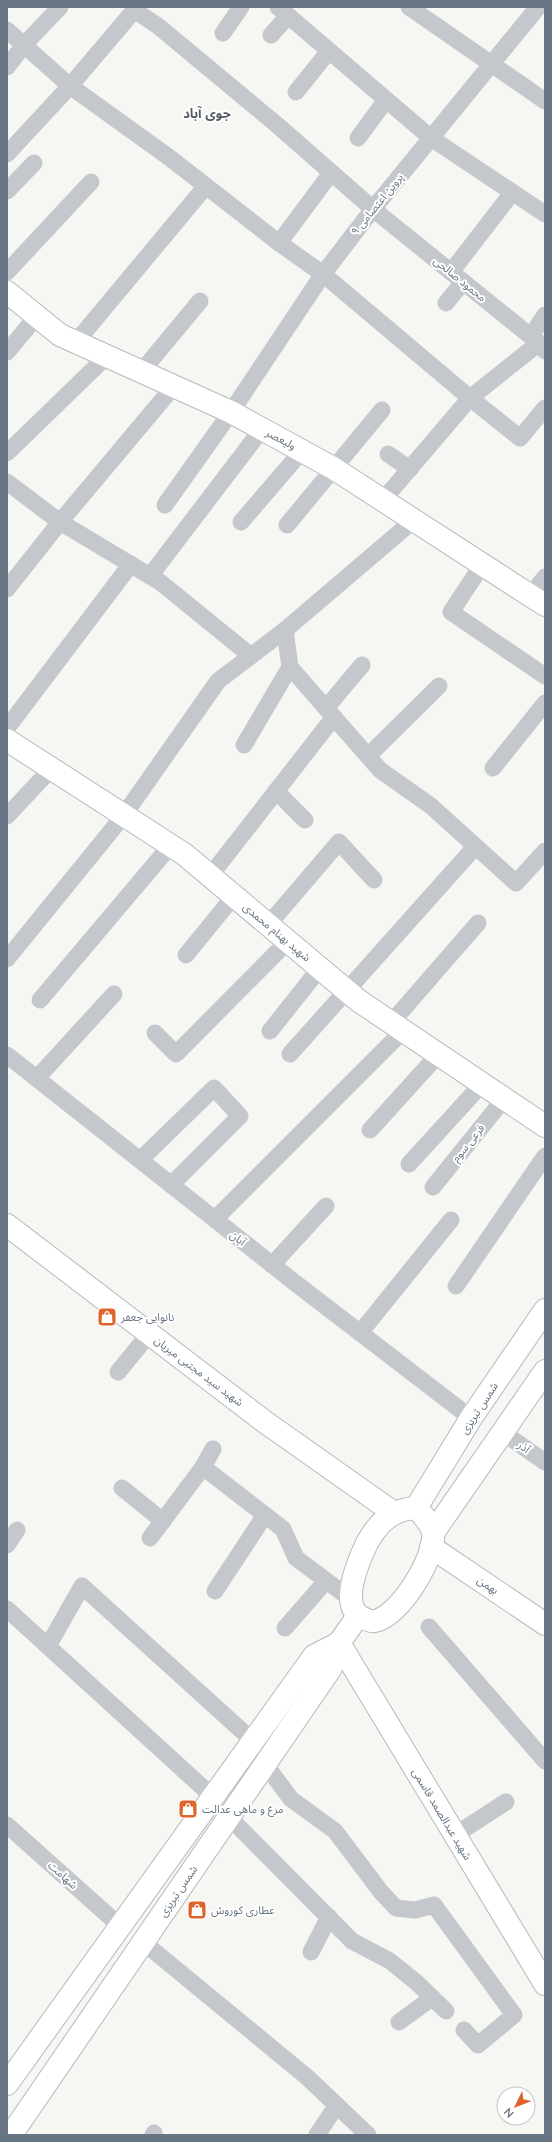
<svg xmlns="http://www.w3.org/2000/svg" width="552" height="2142" font-family="Mulish,'Noto Sans Arabic',sans-serif">
  <style>
    .lines { fill: none; stroke-linecap: round; stroke-linejoin: round }
    .secondary-casing { stroke: #b4b9bd; stroke-width: 24 }
    .street { stroke: #c4c7cb; stroke-width: 17 }
    .secondary { stroke: #fff; stroke-width: 22 }
    .labels { text-anchor: middle; stroke-width: 4; stroke-linejoin: round; paint-order: stroke }
    .street-label { font-size: 11px; fill: #667483; stroke: #fff }
    .poi-label { font-size: 11px; fill: #667483; stroke: #fff; text-anchor: start }
    .quarter-label { font-size: 13px; font-weight: bold; fill: #545e68; stroke: #fff }
  </style>
  <rect width="100%" height="100%" fill="#f6f6f3"/>
  <g class="lines">
    <defs>
      <g id="secondary">
        <path d="M 7,292 L 60,335 L 231,412 L 333,468 L 545,605"/>
        <path d="M 7,740 L 184,854 L 359,1001 L 545,1126"/>
        <path d="M 7,1225 L 265,1422 L 394,1513"/>
        <path d="M 416,1508 C 423,1515 431,1523 433,1533 C 436,1557 399,1617 375,1621 C 370,1622 365,1619 361,1617 C 339,1604 359,1560 367,1543 C 378,1523 392,1509 416,1508 Z"/>
        <path d="M 416,1508 L 471,1418 L 545,1310"/>
        <path d="M 433,1533 L 545,1371"/>
        <path d="M 431,1547 L 545,1624"/>
        <path d="M 339,1643 L 545,1984"/>
        <path d="M 7,2084 L 314,1656 L 339,1643"/>
        <path d="M 11,2135 L 331,1668 L 339,1643 L 358,1616"/>
      </g>
    </defs>
    <!-- secondary casing -->
    <use href="#secondary" class="secondary-casing"/>
    <!-- street -->
    <g class="street">
      <path d="M 278,7 L 431,138 L 545,214"/>
      <path d="M 409,7 L 545,101"/>
      <path d="M 134,10 L 158,26 L 276,124 L 373,209 L 539,343 L 545,351"/>
      <path d="M 7,30 L 70,86 L 170,158 L 279,243 L 323,274 L 470,398 L 520,438 L 545,408"/>
      <path d="M 223,33 L 241,7"/>
      <path d="M 271,35 L 288,16"/>
      <path d="M 7,67 L 24,45 L 60,7"/>
      <path d="M 296,92 L 329,51"/>
      <path d="M 358,138 L 386,100"/>
      <path d="M 7,154 L 70,86 L 137,7"/>
      <path d="M 7,191 L 34,163"/>
      <path d="M 279,243 L 331,173"/>
      <path d="M 7,272 L 91,182"/>
      <path d="M 451,272 L 512,193"/>
      <path d="M 446,303 L 463,282"/>
      <path d="M 531,336 L 545,315"/>
      <path d="M 76,342 L 206,186"/>
      <path d="M 7,352 L 37,316"/>
      <path d="M 142,371 L 200,301"/>
      <path d="M 7,453 L 107,356"/>
      <path d="M 388,454 L 410,469"/>
      <path d="M 7,482 L 60,522 L 160,582 L 251,656"/>
      <path d="M 383,500 L 470,398 L 539,343"/>
      <path d="M 165,505 L 231,412 L 323,274 L 373,209 L 538,7"/>
      <path d="M 241,522 L 302,451"/>
      <path d="M 287,525 L 382,410"/>
      <path d="M 482,565 L 451,612 L 545,676"/>
      <path d="M 150,576 L 262,429"/>
      <path d="M 7,589 L 60,522 L 174,386"/>
      <path d="M 530,596 L 545,577"/>
      <path d="M 285,630 L 290,667 L 380,770 L 431,806 L 516,883 L 545,851"/>
      <path d="M 326,708 L 362,665"/>
      <path d="M 7,728 L 131,564"/>
      <path d="M 244,745 L 290,667"/>
      <path d="M 368,756 L 439,686"/>
      <path d="M 493,768 L 545,703"/>
      <path d="M 276,791 L 305,820"/>
      <path d="M 7,816 L 52,768"/>
      <path d="M 210,876 L 334,717"/>
      <path d="M 268,925 L 339,842 L 374,880"/>
      <path d="M 186,955 L 234,896"/>
      <path d="M 7,959 L 124,815 L 218,681 L 285,630 L 414,520"/>
      <path d="M 40,1000 L 171,845"/>
      <path d="M 391,1023 L 478,923"/>
      <path d="M 270,1031 L 320,968"/>
      <path d="M 155,1033 L 176,1054 L 288,941"/>
      <path d="M 290,1054 L 475,847"/>
      <path d="M 7,1055 L 294,1282 L 471,1418"/>
      <path d="M 37,1078 L 114,994"/>
      <path d="M 370,1130 L 438,1055"/>
      <path d="M 140,1160 L 214,1088 L 240,1116 L 171,1185"/>
      <path d="M 409,1164 L 482,1084"/>
      <path d="M 433,1187 L 504,1099"/>
      <path d="M 215,1219 L 403,1031"/>
      <path d="M 272,1265 L 326,1206"/>
      <path d="M 456,1286 L 545,1156"/>
      <path d="M 360,1333 L 451,1220"/>
      <path d="M 118,1372 L 150,1333"/>
      <path d="M 502,1432 L 545,1462"/>
      <path d="M 213,1449 L 203,1467 L 283,1529 L 296,1558 L 352,1600"/>
      <path d="M 122,1488 L 163,1521"/>
      <path d="M 150,1538 L 203,1467"/>
      <path d="M 7,1545 L 17,1530"/>
      <path d="M 215,1591 L 265,1515"/>
      <path d="M 7,1609 L 212,1796"/>
      <path d="M 429,1627 L 545,1761"/>
      <path d="M 285,1628 L 326,1581"/>
      <path d="M 48,1646 L 82,1586 L 252,1740"/>
      <path d="M 265,1764 L 291,1799 L 335,1831 L 381,1892 L 396,1908 L 415,1910 L 434,1905 L 514,2015 L 478,2045 L 464,2030"/>
      <path d="M 229,1817 L 352,1941 L 390,1961 L 416,1982 L 446,2011"/>
      <path d="M 7,1825 L 120,1926"/>
      <path d="M 455,1835 L 506,1802"/>
      <path d="M 143,1942 L 307,2077 L 368,2135"/>
      <path d="M 311,1952 L 329,1917"/>
      <path d="M 399,2022 L 432,1998"/>
      <path d="M 153,2135 L 154,2133"/>
      <path d="M 317,2135 L 337,2105"/>
    </g>
    <!-- secondary -->
    <use href="#secondary" class="secondary"/>
  </g>
  <!-- icons -->
  <defs>
    <symbol id="shop-square" viewBox="-11 -11 22 22"><rect x="-9" y="-9" width="18" height="18" rx="4" fill="#de642b" stroke="#fff"/><path d="M-5-2.5h2.3a2.7 3.5 0 0 1 5.4 0H5L5.5 6h-11ZM-1.5-2.5h3a1.5 2.3 0 0 0-3 0Z" fill="#fff"/></symbol>
  </defs>
  <g fill-rule="evenodd">
    <use href="#shop-square" x="96" y="1306" width="22" height="22"/>
    <use href="#shop-square" x="177" y="1798" width="22" height="22"/>
    <use href="#shop-square" x="186" y="1899" width="22" height="22"/>
  </g>
  <g class="labels">
    <!-- street labels -->
    <g class="street-label">
      <text transform="translate(377 204) rotate(-51)" y="4">پروین اعتصامی ۹</text>
      <text transform="translate(460 279) rotate(39)" y="4">محمود صالحی</text>
      <text transform="translate(281 439) rotate(28)" y="4">ولیعصر</text>
      <text transform="translate(277 932) rotate(40)" y="4">شهید بهنام محمدی</text>
      <text transform="translate(468 1143) rotate(-51)" y="4">فرعی سوم</text>
      <text transform="translate(238 1238) rotate(38)" y="4">آبان</text>
      <text transform="translate(199 1371) rotate(37)" y="4">شهید سید مجتبی میریان</text>
      <text transform="translate(479 1408) rotate(-57)" y="4">شمس تبریزی</text>
      <text transform="translate(524 1447) rotate(36)" y="4">آذر</text>
      <text transform="translate(488 1585) rotate(34)" y="4">بهمن</text>
      <text transform="translate(442 1814) rotate(59)" y="4">شهید عبدالصمد قاسمی</text>
      <text transform="translate(63 1875) rotate(42)" y="4">شهامت</text>
      <text transform="translate(178 1891) rotate(-56)" y="4">شمس تبریزی</text>
    </g>
    <!-- poi labels -->
    <g class="poi-label">
      <text x="121" y="1321">نانوایی جعفر</text>
      <text x="202" y="1813">مرغ و ماهی عدالت</text>
      <text x="211" y="1914">عطاری کوروش</text>
    </g>
    <!-- quarter labels -->
    <g class="quarter-label">
      <text x="207" y="118">جوی آباد</text>
    </g>
  </g>
  <!-- border -->
  <rect width="552" height="2142" fill="none" stroke="#667483" stroke-width="16"/>
  <!-- north arrow -->
  <g transform="translate(516 2106) rotate(227)"><circle r="19" fill="#ffffff" stroke="#c2c7cd"/>
  <path d="M0-3L7 15L0 10L-7 15Z" fill="#de642b"/>
  <text y="-6" font-size="11" font-weight="bold" text-anchor="middle" fill="#667483">N</text>
  </g>
</svg>
